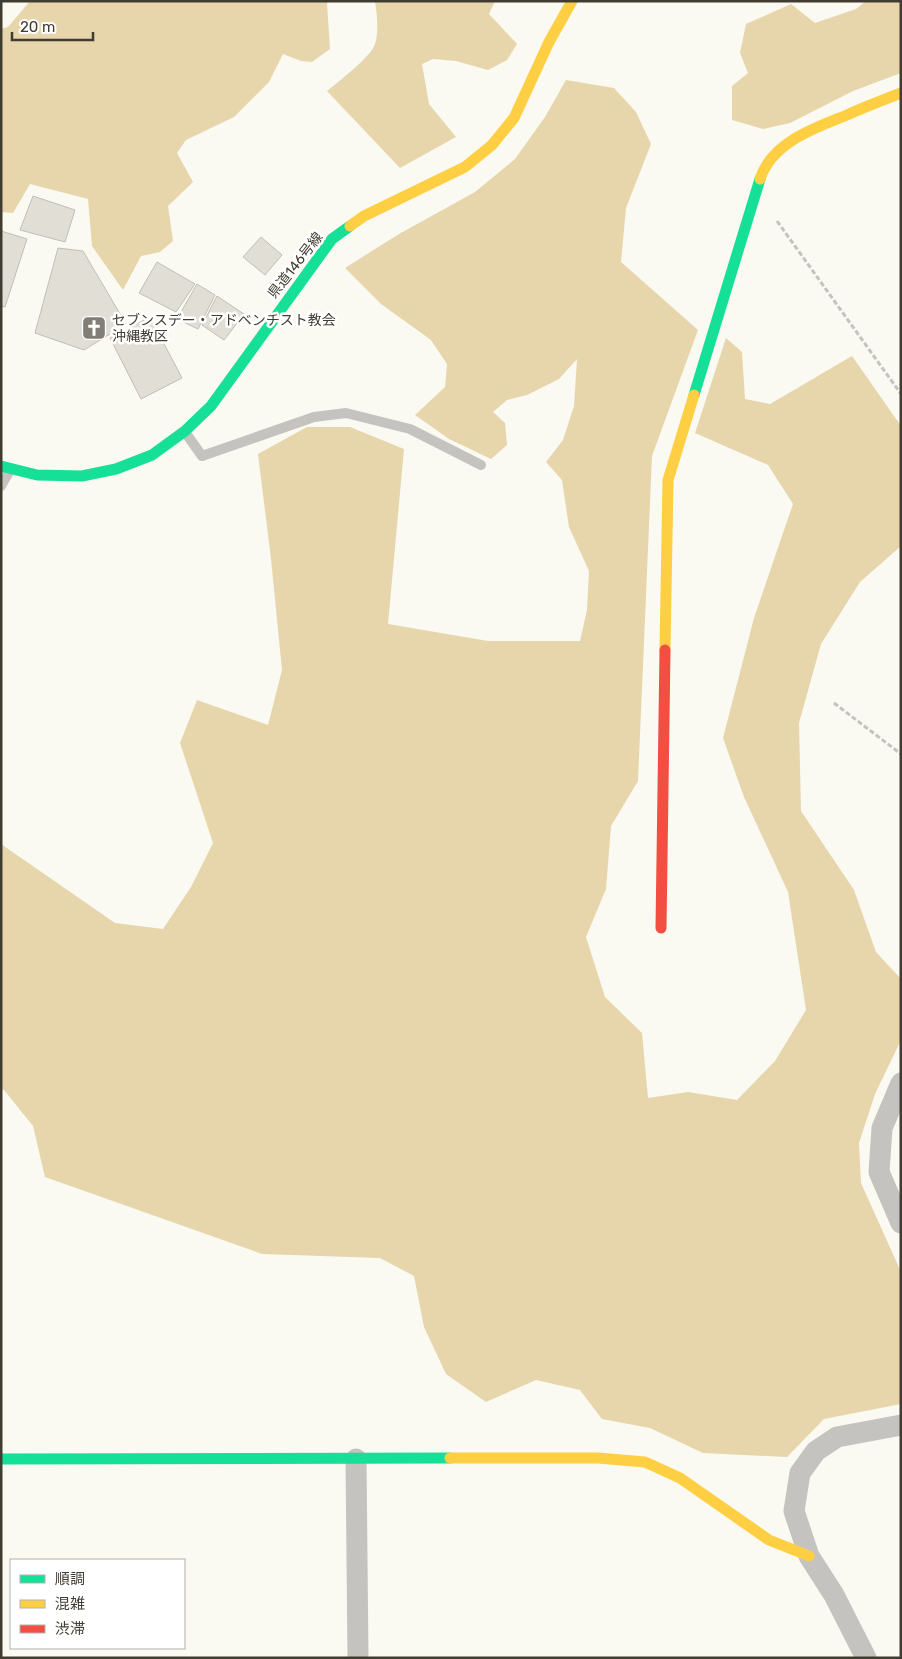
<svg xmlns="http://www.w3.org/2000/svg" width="902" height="1659" font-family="Rubik,'Noto Sans JP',sans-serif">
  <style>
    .forest { fill: #e7d6ab }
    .building { fill: #e1ded6; stroke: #c0beb6 }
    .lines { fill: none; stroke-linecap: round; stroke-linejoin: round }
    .path { stroke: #c5c3bf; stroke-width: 3; stroke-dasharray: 5 2.5; stroke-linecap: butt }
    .lane { stroke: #c5c3bf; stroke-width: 10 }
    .street { stroke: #c5c3bf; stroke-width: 21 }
    .fast { stroke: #16e098; stroke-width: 11 }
    .slow { stroke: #ffcf43; stroke-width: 11 }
    .jam { stroke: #f24e42; stroke-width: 11 }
    .labels { text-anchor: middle; stroke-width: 5; stroke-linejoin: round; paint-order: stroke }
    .street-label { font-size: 14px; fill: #413c31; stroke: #fff }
    .poi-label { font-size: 14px; fill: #413c31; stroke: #fff; text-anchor: start }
  </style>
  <rect width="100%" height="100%" fill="#faf9f2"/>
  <!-- forest -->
  <g class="forest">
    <path d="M 30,1 L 328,1 L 327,4 L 330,49 L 312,62 L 301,61 L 283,54 L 269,82 L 234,117 L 186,140 L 177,153 L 193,182 L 168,206 L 173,241 L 160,252 L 141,256 L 123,290 L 92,246 L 88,199 L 30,184 L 13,213 L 1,212 L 1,29 L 8,27 Z"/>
    <path d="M 375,1 L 495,1 L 489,14 L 517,44 L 507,60 L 488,70 L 456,61 L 433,59 L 422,64 L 429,104 L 456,137 L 400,168 L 327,91 C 338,82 371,57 375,44 C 379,31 377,15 375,1 Z"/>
    <path d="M 866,1 L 901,1 L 901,73 L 853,91 L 790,123 L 763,129 L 732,120 L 732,86 L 748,73 L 740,53 L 746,24 L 791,4 L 815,23 L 856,9 Z"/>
    <path d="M 566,80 L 614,88 L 636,112 L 651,144 L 626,208 L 621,262 L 698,330 L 652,456 L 638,781 L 611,826 L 606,889 L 586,937 L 605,997 L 642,1033 L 648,1098 L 688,1092 L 737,1100 L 775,1061 L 806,1010 L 788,892 L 744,797 L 723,738 L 754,618 L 793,504 L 768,465 L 695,433 L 726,338 L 742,352 L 745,399 L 770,404 L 852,356 L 901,426 L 901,546 L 860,582 L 821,644 L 799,723 L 801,811 L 854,890 L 876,952 L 901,979 L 901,1040 L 875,1094 L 859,1143 L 861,1183 L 901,1272 L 901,1404 L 824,1419 L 787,1457 L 703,1453 L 650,1428 L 602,1419 L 580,1390 L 536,1380 L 486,1402 L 446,1374 L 424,1327 L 414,1276 L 380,1258 L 262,1254 L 45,1177 L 33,1126 L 4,1090 L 1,1088 L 1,844 L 115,923 L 163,929 L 191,887 L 213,843 L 180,743 L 197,700 L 268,725 L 282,670 L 271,559 L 258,454 L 307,427 L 350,427 L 404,449 L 388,624 L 488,641 L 580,641 L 587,610 L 589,571 L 569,527 L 562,480 L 546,462 L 563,440 L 574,406 L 577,359 L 559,379 L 527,395 L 507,400 L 493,412 L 505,423 L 507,445 L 491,459 L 449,439 L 415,415 L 445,387 L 447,364 L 431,340 L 381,304 L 345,268 L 399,234 L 475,192 L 515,159 L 545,117 Z"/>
  </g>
  <!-- building -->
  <g class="building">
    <path d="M 33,196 L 75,210 L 65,242 L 20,230 Z"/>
    <path d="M 1,231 L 27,239 L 5,307 L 1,306 Z"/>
    <path d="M 261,237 L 282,255 L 265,275 L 243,257 Z"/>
    <path d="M 58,248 L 83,251 L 126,324 L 84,350 L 35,333 Z"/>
    <path d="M 157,262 L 195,284 L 176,312 L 139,293 Z"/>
    <path d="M 197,284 L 215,295 L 198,329 L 177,319 Z"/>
    <path d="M 217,296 L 244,314 L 224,340 L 202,325 Z"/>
    <path d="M 150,317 L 182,378 L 141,399 L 110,338 Z"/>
  </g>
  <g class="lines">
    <!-- path -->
    <g class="path">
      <path d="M 777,221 L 901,394"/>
      <path d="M 834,703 L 901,754"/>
    </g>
    <!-- lane -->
    <g class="lane">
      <path d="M 185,432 L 202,456 L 314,417 L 346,413 L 410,429 L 481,465"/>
      <path d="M 1,486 L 10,470"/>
    </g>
    <!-- street -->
    <g class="street">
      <path d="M 901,1083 L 882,1128 L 879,1172 L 901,1223"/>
      <path d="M 356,1459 L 358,1658"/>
      <path d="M 866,1658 L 834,1595 L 809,1556 L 794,1511 L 800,1473 L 816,1451 L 837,1437 L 901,1425"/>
    </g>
    <!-- fast -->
    <g class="fast">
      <path d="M 694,395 L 760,179"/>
      <path d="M 1,466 L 37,475 L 82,476 L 116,469 L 152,455 L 185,431 L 211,406 L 332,239 L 350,226"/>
      <path d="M 1,1459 L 450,1458"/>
    </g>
    <!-- slow -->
    <g class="slow">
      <path d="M 760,179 C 772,142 815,128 847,115 C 865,107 883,100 901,93"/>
      <path d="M 350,226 L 364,216 L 465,167 L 492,145 L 514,118 L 549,42 L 572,1"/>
      <path d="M 665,650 L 668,480 L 694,395"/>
      <path d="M 450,1458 L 598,1458 L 645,1462 L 680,1478 L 769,1540 L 809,1556"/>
    </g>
    <!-- jam -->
    <path class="jam" d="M 661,928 L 665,650"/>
  </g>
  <!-- icons -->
  <defs>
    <symbol id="church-square" viewBox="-11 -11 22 22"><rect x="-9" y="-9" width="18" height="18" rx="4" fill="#827e75" stroke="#fff"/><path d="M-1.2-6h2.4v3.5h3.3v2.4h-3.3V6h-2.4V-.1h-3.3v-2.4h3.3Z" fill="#fff"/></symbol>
  </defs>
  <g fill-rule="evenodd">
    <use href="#church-square" x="80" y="314" width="28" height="28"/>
  </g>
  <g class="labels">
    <!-- street labels -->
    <g class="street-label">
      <text transform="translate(295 265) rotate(-52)" y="5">県道146号線</text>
    </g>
    <!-- poi labels -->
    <g class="poi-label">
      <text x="112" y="325">セブンスデー・アドベンチスト教会<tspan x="112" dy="16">沖縄教区</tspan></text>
    </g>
  </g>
  <!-- border -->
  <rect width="902" height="1659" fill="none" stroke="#413c31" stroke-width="5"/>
  <!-- legend -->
  <rect x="10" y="1559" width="175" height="90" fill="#ffffff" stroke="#b3b1ad"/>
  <rect x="20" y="1575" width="25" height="8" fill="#16e098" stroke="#b3b1ad"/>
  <text x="55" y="1584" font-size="15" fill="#413c31">順調</text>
  <rect x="20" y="1600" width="25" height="8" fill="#ffcf43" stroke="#b3b1ad"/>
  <text x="55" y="1609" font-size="15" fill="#413c31">混雑</text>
  <rect x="20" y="1625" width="25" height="8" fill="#f24e42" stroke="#b3b1ad"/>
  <text x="55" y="1634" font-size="15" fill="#413c31">渋滞</text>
  <!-- scale -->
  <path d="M12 32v8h81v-8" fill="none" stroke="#413c31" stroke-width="2.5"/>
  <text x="20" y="32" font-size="15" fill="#413c31" stroke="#ffffff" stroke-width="4" paint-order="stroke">20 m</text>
</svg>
